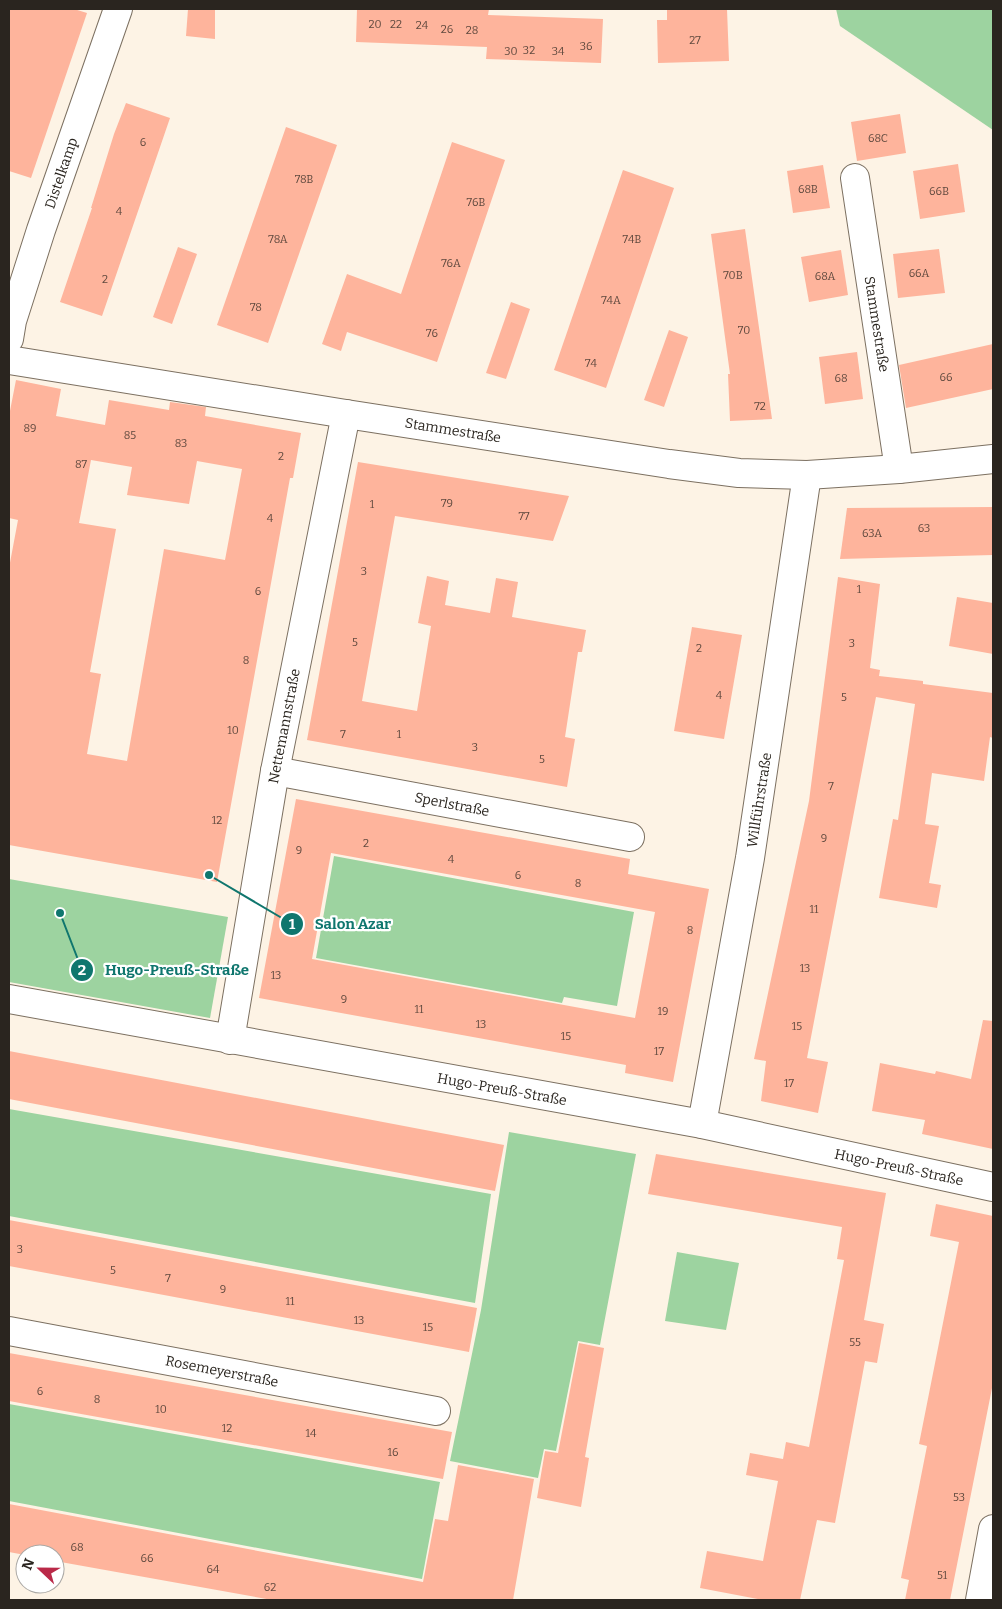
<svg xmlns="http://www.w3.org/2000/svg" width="1002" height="1609" font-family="Bitter,serif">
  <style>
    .green { fill: #9dd3a0 }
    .building { fill: #feb49c; fill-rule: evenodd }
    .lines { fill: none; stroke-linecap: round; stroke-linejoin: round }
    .minor-casing { stroke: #7c7061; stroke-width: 30 }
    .minor { stroke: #fff; stroke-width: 28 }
    .labels { text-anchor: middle; stroke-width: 4.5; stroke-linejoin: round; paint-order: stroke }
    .number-label { font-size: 11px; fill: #5f493e }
    .street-label { font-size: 14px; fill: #2a251f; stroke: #fff }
    .leader { fill: none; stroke: #0f766e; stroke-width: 2 }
    .callout-dot { fill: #0f766e; stroke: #fff; stroke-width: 2 }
    .mark-label { font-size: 15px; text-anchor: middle; font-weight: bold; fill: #fff }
    .callout-label { font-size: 15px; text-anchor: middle; font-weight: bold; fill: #0f766e; stroke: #fff; stroke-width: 4.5; stroke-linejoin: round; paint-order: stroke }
  </style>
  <rect width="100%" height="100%" fill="#fdf3e5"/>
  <!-- green -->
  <g class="green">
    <path d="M 836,9 L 993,9 L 993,130 L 840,26 Z"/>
    <path d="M 334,856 L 634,912 L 617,1006 L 564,997 L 562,1003 L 316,958 Z"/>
    <path d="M 9,879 L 228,917 L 210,1018 L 9,982 Z"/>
    <path d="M 9,1109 L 491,1194 L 475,1303 L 9,1216 Z"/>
    <path d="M 509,1132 L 636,1154 L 600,1345 L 578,1341 L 556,1451 L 544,1449 L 538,1478 L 450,1461 L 481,1310 Z"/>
    <path d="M 677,1252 L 739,1263 L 726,1330 L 665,1321 Z"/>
    <path d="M 9,1404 L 440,1482 L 422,1579 L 9,1501 Z"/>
  </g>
  <!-- building -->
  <g class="building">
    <path d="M 9,9 L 74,9 L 87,13 L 31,178 L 9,171 Z"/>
    <path d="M 188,9 L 215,9 L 215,39 L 186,36 Z"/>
    <path d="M 357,9 L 489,9 L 488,15 L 603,19 L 601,63 L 486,59 L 487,47 L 356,42 Z"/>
    <path d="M 667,9 L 727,9 L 729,61 L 658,63 L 657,20 L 667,20 Z"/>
    <path d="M 126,103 L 170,118 L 102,316 L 60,302 L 92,208 L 91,208 L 114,134 Z"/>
    <path d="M 900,114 L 906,153 L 857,161 L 851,122 Z"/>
    <path d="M 286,127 L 337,145 L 268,343 L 217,325 Z"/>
    <path d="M 452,142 L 505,160 L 437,362 L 347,332 L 341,351 L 322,344 L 347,274 L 401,294 Z"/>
    <path d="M 958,164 L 965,212 L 920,219 L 913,171 Z"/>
    <path d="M 823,165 L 830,208 L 793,213 L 787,171 Z"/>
    <path d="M 623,170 L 674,188 L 606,388 L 554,370 Z"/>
    <path d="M 745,229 L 772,419 L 730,421 L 728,374 L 730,374 L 711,234 Z"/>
    <path d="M 178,247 L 197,254 L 172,324 L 153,317 Z"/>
    <path d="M 939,249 L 945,293 L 898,298 L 893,254 Z"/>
    <path d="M 841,250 L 848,295 L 809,302 L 801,257 Z"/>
    <path d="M 511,302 L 530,309 L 506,379 L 486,373 Z"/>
    <path d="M 669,330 L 688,337 L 664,407 L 644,400 Z"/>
    <path d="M 993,344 L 993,389 L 906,408 L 899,365 Z"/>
    <path d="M 857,352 L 863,399 L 825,404 L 819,357 Z"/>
    <path d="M 16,380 L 61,389 L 56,416 L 105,425 L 109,400 L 169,410 L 170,402 L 206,407 L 205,416 L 301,433 L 293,478 L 290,478 L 217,882 L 9,845 L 9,568 L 18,520 L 9,518 L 9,416 ZM 91,460 L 132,467 L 127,495 L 189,504 L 197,461 L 242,469 L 225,560 L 164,549 L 127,761 L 87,754 L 101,674 L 90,672 L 116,529 L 79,523 Z"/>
    <path d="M 358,462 L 569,496 L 553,541 L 395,516 L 362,701 L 417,711 L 431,626 L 418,623 L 427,576 L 449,581 L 445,605 L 490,613 L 496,578 L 518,582 L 512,617 L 586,630 L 582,652 L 578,652 L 565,737 L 575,739 L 567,787 L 307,740 Z"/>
    <path d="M 993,507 L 993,555 L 840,559 L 847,508 Z"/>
    <path d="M 838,577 L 880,584 L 870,668 L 880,670 L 879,676 L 923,681 L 923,684 L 993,693 L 993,738 L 990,737 L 984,781 L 932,773 L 925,824 L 939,826 L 929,883 L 941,885 L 937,908 L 879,898 L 893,819 L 898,820 L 915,704 L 876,697 L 807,1058 L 828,1062 L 818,1113 L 761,1101 L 766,1061 L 754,1059 L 809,801 Z"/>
    <path d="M 957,597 L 993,603 L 993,654 L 949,646 Z"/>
    <path d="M 692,627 L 742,635 L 724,739 L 674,731 Z"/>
    <path d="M 296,799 L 630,859 L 628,874 L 709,889 L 673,1082 L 625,1073 L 626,1065 L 259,998 ZM 331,853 L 655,912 L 635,1018 L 312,959 Z"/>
    <path d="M 983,1020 L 993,1021 L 993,1149 L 922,1134 L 925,1120 L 872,1111 L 880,1063 L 935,1074 L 936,1071 L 971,1079 Z"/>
    <path d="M 9,1051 L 504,1145 L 495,1191 L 9,1099 Z"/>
    <path d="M 656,1154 L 886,1193 L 864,1320 L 884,1324 L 877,1363 L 865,1361 L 835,1523 L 817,1520 L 800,1600 L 763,1600 L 700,1588 L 707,1551 L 763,1561 L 778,1481 L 746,1475 L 750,1453 L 783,1459 L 786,1442 L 809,1447 L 844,1260 L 837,1259 L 842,1227 L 648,1194 Z"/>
    <path d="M 936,1204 L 993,1216 L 993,1383 L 950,1600 L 905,1600 L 909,1580 L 901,1578 L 927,1446 L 919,1444 L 959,1242 L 930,1236 Z"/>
    <path d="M 9,1220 L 477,1308 L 469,1352 L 9,1266 Z"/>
    <path d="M 579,1343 L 604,1348 L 585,1457 L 589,1458 L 581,1507 L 537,1498 L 545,1451 L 558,1453 Z"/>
    <path d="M 9,1353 L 452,1432 L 443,1479 L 9,1401 Z"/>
    <path d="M 458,1465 L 534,1479 L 513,1600 L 272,1600 L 55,1561 L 55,1554 L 25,1555 L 9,1552 L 9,1504 L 423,1582 L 435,1519 L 448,1521 Z"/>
  </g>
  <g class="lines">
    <defs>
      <g id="minor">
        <path d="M 855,178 L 899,469"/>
        <path d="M 9,339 L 12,321 L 41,230 L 118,9"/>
        <path d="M 9,360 L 346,414 L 669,464 L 739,473 L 807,475 L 899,469 L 993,459"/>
        <path d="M 275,771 L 630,837"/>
        <path d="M 9,999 L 702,1124 L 993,1187"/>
        <path d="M 230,1040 L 275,771 L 346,414"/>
        <path d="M 702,1124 L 750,858 L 807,475"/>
        <path d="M 9,1331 L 436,1411"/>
        <path d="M 980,1600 L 993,1529"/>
      </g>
    </defs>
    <!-- minor casing -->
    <use href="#minor" class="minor-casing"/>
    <!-- minor -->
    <use href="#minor" class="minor"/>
  </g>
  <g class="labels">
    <!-- number labels -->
    <g class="number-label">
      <text x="375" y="28">20</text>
      <text x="396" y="28">22</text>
      <text x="422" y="29">24</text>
      <text x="447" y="33">26</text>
      <text x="472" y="34">28</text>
      <text x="695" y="44">27</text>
      <text x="586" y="50">36</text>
      <text x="529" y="54">32</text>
      <text x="511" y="55">30</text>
      <text x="558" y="55">34</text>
      <text x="878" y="142">68C</text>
      <text x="143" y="146">6</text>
      <text x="304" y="183">78B</text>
      <text x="808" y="193">68B</text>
      <text x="939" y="195">66B</text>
      <text x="476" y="206">76B</text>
      <text x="119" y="215">4</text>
      <text x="278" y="243">78A</text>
      <text x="632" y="243">74B</text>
      <text x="451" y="267">76A</text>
      <text x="919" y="277">66A</text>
      <text x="733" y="279">70B</text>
      <text x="825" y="280">68A</text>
      <text x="105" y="283">2</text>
      <text x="611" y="304">74A</text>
      <text x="256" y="311">78</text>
      <text x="744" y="334">70</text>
      <text x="432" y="337">76</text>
      <text x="591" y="367">74</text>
      <text x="946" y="381">66</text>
      <text x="841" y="382">68</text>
      <text x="760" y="410">72</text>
      <text x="30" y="432">89</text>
      <text x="130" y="439">85</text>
      <text x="181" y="447">83</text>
      <text x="281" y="460">2</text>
      <text x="81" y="468">87</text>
      <text x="447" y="507">79</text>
      <text x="372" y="508">1</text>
      <text x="524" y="520">77</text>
      <text x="270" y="522">4</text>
      <text x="924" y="532">63</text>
      <text x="872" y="537">63A</text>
      <text x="364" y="575">3</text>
      <text x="859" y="593">1</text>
      <text x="258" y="595">6</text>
      <text x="355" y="646">5</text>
      <text x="852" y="647">3</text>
      <text x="699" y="652">2</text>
      <text x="246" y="664">8</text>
      <text x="719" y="699">4</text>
      <text x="844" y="701">5</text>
      <text x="233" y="734">10</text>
      <text x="343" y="738">7</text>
      <text x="399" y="738">1</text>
      <text x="475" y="751">3</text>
      <text x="542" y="763">5</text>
      <text x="831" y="790">7</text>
      <text x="217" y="824">12</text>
      <text x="824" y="842">9</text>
      <text x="366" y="847">2</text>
      <text x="299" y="854">9</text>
      <text x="451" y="863">4</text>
      <text x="518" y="879">6</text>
      <text x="578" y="887">8</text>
      <text x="814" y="913">11</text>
      <text x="690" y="934">8</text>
      <text x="805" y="972">13</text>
      <text x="276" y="979">13</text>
      <text x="344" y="1003">9</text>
      <text x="419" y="1013">11</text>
      <text x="663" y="1015">19</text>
      <text x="481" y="1028">13</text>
      <text x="797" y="1030">15</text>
      <text x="566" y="1040">15</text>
      <text x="659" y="1055">17</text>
      <text x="789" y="1087">17</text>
      <text x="20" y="1253">3</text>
      <text x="113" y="1274">5</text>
      <text x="168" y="1282">7</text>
      <text x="223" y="1293">9</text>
      <text x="290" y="1305">11</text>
      <text x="359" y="1324">13</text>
      <text x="428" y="1331">15</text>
      <text x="855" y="1346">55</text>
      <text x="40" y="1395">6</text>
      <text x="97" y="1403">8</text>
      <text x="161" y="1413">10</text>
      <text x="227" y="1432">12</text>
      <text x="311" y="1437">14</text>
      <text x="393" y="1456">16</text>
      <text x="959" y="1501">53</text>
      <text x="77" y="1551">68</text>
      <text x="147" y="1562">66</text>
      <text x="213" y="1573">64</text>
      <text x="942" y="1579">51</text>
      <text x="270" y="1591">62</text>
    </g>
    <!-- street labels -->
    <g class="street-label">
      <text transform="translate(61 173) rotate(-71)" y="5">Distelkamp</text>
      <text transform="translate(877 324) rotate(81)" y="5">Stammestraße</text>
      <text transform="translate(453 430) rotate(9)" y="5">Stammestraße</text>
      <text transform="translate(284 726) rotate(-79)" y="5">Nettemannstraße</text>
      <text transform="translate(759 800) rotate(-81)" y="5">Willführstraße</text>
      <text transform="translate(452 804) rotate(11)" y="5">Sperlstraße</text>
      <text transform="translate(502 1089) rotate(10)" y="5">Hugo-Preuß-Straße</text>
      <text transform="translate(899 1167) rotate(12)" y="5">Hugo-Preuß-Straße</text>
      <text transform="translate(222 1371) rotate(11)" y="5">Rosemeyerstraße</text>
    </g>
  </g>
  <!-- callouts -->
  <path class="leader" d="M209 875L292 924M60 913L82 970"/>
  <g class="callout-dot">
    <circle cx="209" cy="875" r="5"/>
    <circle cx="60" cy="913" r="5"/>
    <circle cx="292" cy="924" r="12"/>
    <circle cx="82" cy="970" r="12"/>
  </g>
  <g class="mark-label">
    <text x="292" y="929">1</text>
    <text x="82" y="975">2</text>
  </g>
  <g class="callout-label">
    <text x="353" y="929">Salon Azar</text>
    <text x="177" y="975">Hugo-Preuß-Straße</text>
  </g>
  <!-- border -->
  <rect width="1002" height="1609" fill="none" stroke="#2a251f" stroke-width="20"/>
  <!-- north arrow -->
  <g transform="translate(40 1569) rotate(292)"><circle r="24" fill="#ffffff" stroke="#aaa8a5"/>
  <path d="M0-4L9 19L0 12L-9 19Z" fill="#ba2948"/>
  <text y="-8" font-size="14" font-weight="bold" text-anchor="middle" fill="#2a251f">N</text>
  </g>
</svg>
